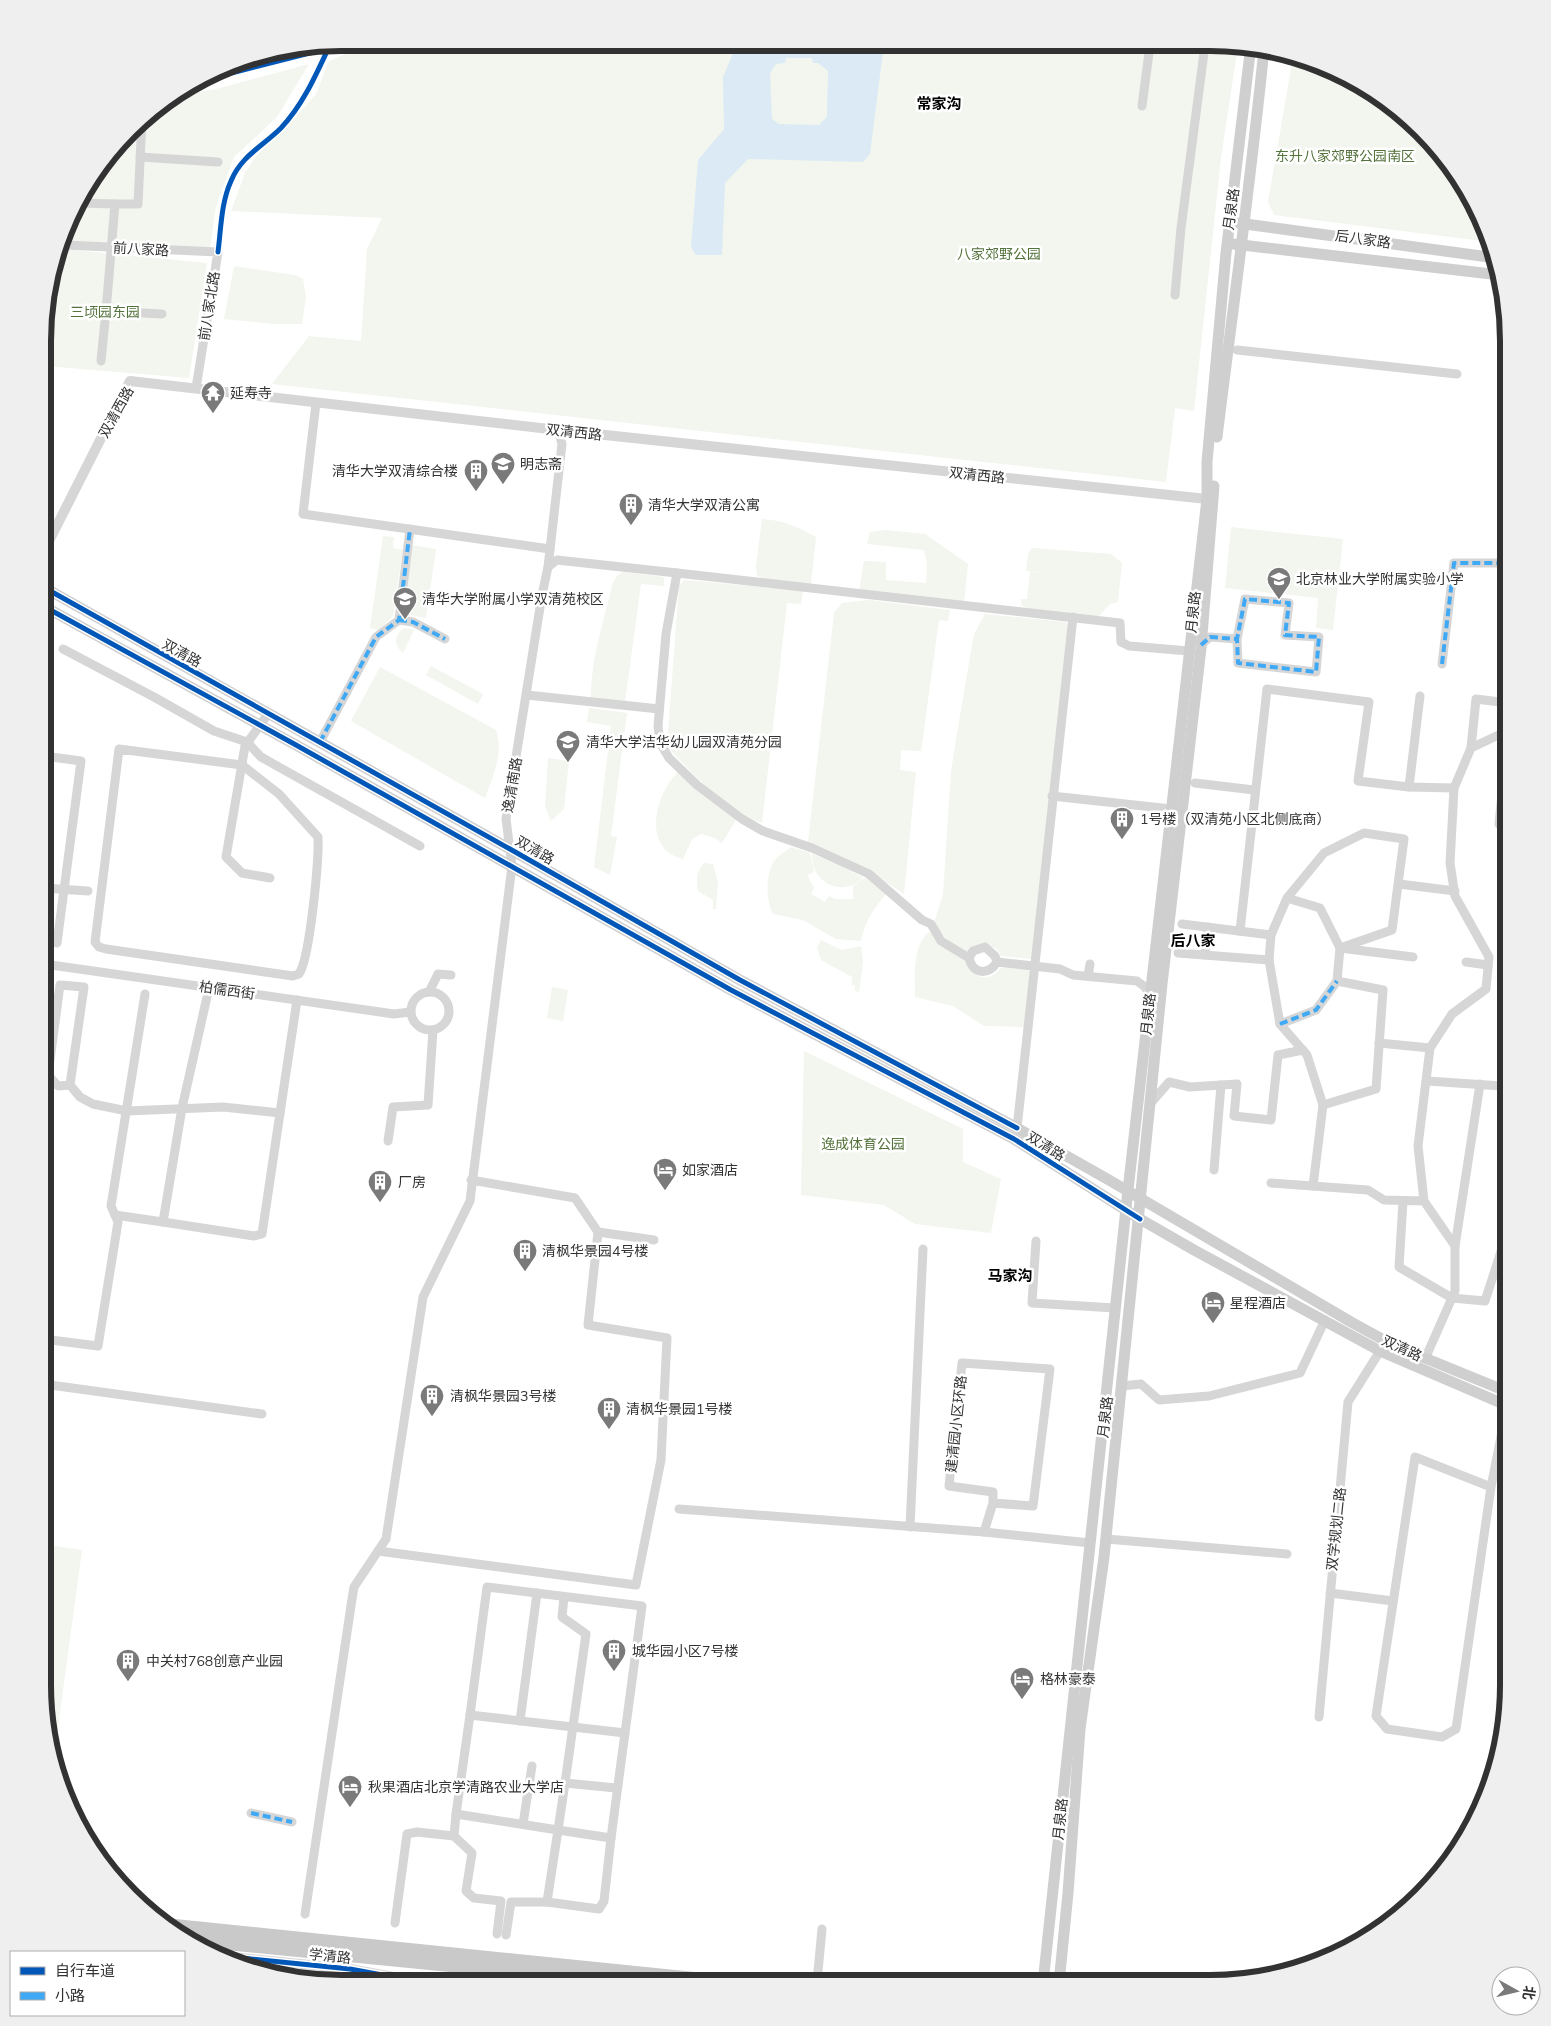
<svg xmlns="http://www.w3.org/2000/svg" width="1551" height="2026" font-family="Mulish,'Noto Sans SC',sans-serif">
  <style>
    .green { fill: #f2f6ee }
    .water { fill: #dbeaf4; fill-rule: evenodd }
    .lines { fill: none; stroke-linecap: round; stroke-linejoin: round }
    .minor { stroke: #d6d6d6; stroke-width: 9 }
    .tertiary { stroke: #d6d6d6; stroke-width: 10 }
    .secondary { stroke: #cfcfcf; stroke-width: 11 }
    .primary { stroke: #c9c9c9; stroke-width: 14 }
    .quiet { stroke: #3fa9f5; stroke-width: 4; stroke-dasharray: 8 4; stroke-linecap: butt }
    .cycleway-casing { stroke: #fff; stroke-width: 8 }
    .cycleway { stroke: #0057b8; stroke-width: 5 }
    .labels { text-anchor: middle; stroke-width: 5; stroke-linejoin: round; paint-order: stroke }
    .park-label { font-size: 14px; fill: #54723b; stroke: #fff }
    .street-label { font-size: 14px; fill: #323232; stroke: #fff }
    .poi-label { font-size: 14px; fill: #323232; stroke: #fff; text-anchor: start }
    .neighbourhood-label { font-size: 15px; font-weight: bold; fill: #000; stroke: #fff }
    .rim { fill: none; stroke: #323232; stroke-width: 6 }
  </style>
  <rect width="100%" height="100%" fill="#fff"/>
  <!-- green -->
  <g class="green">
    <path d="M 371,43 L 1238,45 L 1221,158 L 1194,411 L 1175,408 L 1166,482 L 272,384 L 309,336 L 361,341 L 367,249 L 382,218 L 231,211 L 245,173 L 255,157 L 285,129 L 316,94 L 329,61 Z"/>
    <path d="M 1293,57 C 1387,82 1457,153 1490,242 L 1274,215 L 1268,202 Z"/>
    <path d="M 309,64 L 277,117 L 234,157 L 216,206 L 210,248 L 66,241 L 82,192 L 144,116 L 181,95 L 216,89 Z"/>
    <path d="M 63,249 L 207,263 L 189,378 L 45,366 L 45,302 Z"/>
    <path d="M 234,266 L 295,275 L 303,279 L 306,297 L 302,324 L 274,324 L 224,319 Z"/>
    <path d="M 762,519 C 783,520 798,527 816,537 L 811,584 L 767,580 L 757,576 L 756,566 Z"/>
    <path d="M 1231,527 L 1343,539 L 1333,630 L 1316,628 L 1318,598 L 1225,588 Z"/>
    <path d="M 886,530 L 925,534 L 968,564 L 964,603 L 859,591 L 864,561 L 886,562 L 886,580 L 926,583 L 927,563 L 924,550 L 867,544 L 870,532 Z"/>
    <path d="M 383,536 L 394,537 L 393,548 L 403,550 L 393,616 L 379,630 L 370,628 Z"/>
    <path d="M 411,545 L 436,549 L 426,618 C 415,616 406,616 403,604 Z"/>
    <path d="M 1032,548 L 1111,554 L 1122,563 L 1118,602 L 1110,604 L 1098,617 L 1027,609 L 1021,604 L 1021,599 L 1027,599 L 1030,572 L 1052,574 L 1026,571 L 1028,554 Z"/>
    <path d="M 623,572 L 664,577 L 664,586 L 641,584 L 625,702 L 591,698 C 591,657 604,621 613,582 L 618,575 Z"/>
    <path d="M 685,580 L 803,591 L 801,604 L 787,603 L 762,823 C 726,812 696,776 670,750 L 668,732 L 679,585 Z"/>
    <path d="M 869,600 L 950,610 L 948,621 L 939,620 L 921,751 L 901,750 L 900,770 L 916,772 L 904,894 L 870,871 L 808,842 L 834,613 L 842,603 Z"/>
    <path d="M 985,614 L 1066,622 L 1069,630 L 1032,959 L 1001,956 L 997,949 L 983,943 L 968,953 C 953,945 943,938 934,923 L 943,894 L 951,772 L 956,739 L 974,634 Z"/>
    <path d="M 404,628 L 414,630 L 403,653 C 393,645 394,635 404,628 Z"/>
    <path d="M 431,666 L 483,694 L 478,704 L 426,675 Z"/>
    <path d="M 380,667 L 496,730 C 504,754 493,776 485,798 L 351,721 Z"/>
    <path d="M 589,708 L 627,713 L 611,836 L 617,837 L 610,875 L 594,867 L 611,726 L 587,722 Z"/>
    <path d="M 548,758 L 569,761 L 564,809 L 551,821 L 545,806 Z"/>
    <path d="M 679,771 L 737,818 L 722,843 L 715,838 L 701,834 L 692,839 L 683,859 C 641,849 655,794 679,771 Z"/>
    <path d="M 791,847 L 810,853 L 814,872 L 807,875 L 814,888 L 811,894 L 825,902 L 829,896 L 835,899 L 853,899 L 853,886 L 869,875 L 889,891 C 875,906 865,920 861,941 L 836,939 L 803,920 L 773,914 C 766,901 765,873 775,860 C 779,855 786,851 791,847 Z"/>
    <path d="M 812,854 L 842,866 L 863,878 C 842,898 811,883 812,854 Z"/>
    <path d="M 704,863 L 713,864 L 718,882 L 716,909 L 713,909 L 713,900 L 698,891 C 696,880 696,872 704,863 Z"/>
    <path d="M 929,932 L 934,935 L 939,945 L 967,958 C 970,970 979,983 993,975 C 998,973 999,967 1006,967 C 1014,966 1022,969 1030,971 L 1024,1027 L 984,1026 L 953,1006 L 915,997 C 915,976 912,946 929,932 Z"/>
    <path d="M 821,940 L 842,950 L 861,946 L 863,962 L 859,992 L 855,991 L 855,985 L 852,985 L 852,977 L 821,960 L 817,948 Z"/>
    <path d="M 552,987 L 568,990 L 563,1021 L 547,1018 Z"/>
    <path d="M 804,1051 L 963,1129 L 963,1162 L 1001,1179 L 991,1233 L 915,1224 L 884,1205 L 801,1195 Z"/>
    <path d="M 43,1544 L 82,1550 L 53,1764 L 43,1685 Z"/>
  </g>
  <!-- water -->
  <path class="water" d="M 737,44 L 884,44 L 870,154 L 863,162 L 748,159 L 725,183 L 722,255 L 696,255 L 691,247 L 698,160 L 724,129 L 723,77 ZM 786,58 L 812,58 L 813,63 L 818,63 L 828,71 L 827,117 L 819,125 L 779,124 L 772,119 L 770,73 L 776,64 L 785,63 Z"/>
  <g class="lines">
    <!-- minor -->
    <g class="minor">
      <path d="M 1142,106 L 1150,45"/>
      <path d="M 140,157 L 218,162"/>
      <path d="M 79,203 L 115,204 L 106,311 L 162,314"/>
      <path d="M 115,204 L 138,204 L 142,119"/>
      <path d="M 65,245 L 218,252 L 196,388"/>
      <path d="M 1175,295 L 1181,228 L 1205,45"/>
      <path d="M 1237,350 L 1457,374"/>
      <path d="M 101,361 L 106,311"/>
      <path d="M 316,403 L 303,514 L 550,549"/>
      <path d="M 548,567 L 557,560 L 677,573"/>
      <path d="M 399,620 L 413,622 L 445,639"/>
      <path d="M 1201,645 L 1210,637 L 1237,639 L 1245,599 L 1289,603 L 1285,635 L 1319,637 L 1316,672 L 1238,663 L 1237,639"/>
      <path d="M 63,649 L 154,697 L 214,731 L 247,742 L 261,757 L 420,846"/>
      <path d="M 1442,664 L 1454,563 L 1508,563"/>
      <path d="M 527,695 L 659,709"/>
      <path d="M 268,714 L 245,746 L 226,857 L 242,873 L 270,878"/>
      <path d="M 320,742 L 376,637 L 399,620 L 410,529"/>
      <path d="M 1471,748 L 1476,699 L 1508,703"/>
      <path d="M 119,749 L 242,765 L 279,794 L 318,837 C 319,860 310,958 299,974 L 293,976 L 106,949 L 99,947 L 95,942 Z"/>
      <path d="M 44,756 L 81,761 L 57,943"/>
      <path d="M 44,776 L 47,756"/>
      <path d="M 1195,783 L 1254,790"/>
      <path d="M 1409,787 L 1420,696"/>
      <path d="M 1052,796 L 1171,809"/>
      <path d="M 1508,826 L 1499,824 L 1508,731"/>
      <path d="M 1399,884 L 1455,891"/>
      <path d="M 44,888 L 88,891"/>
      <path d="M 1287,898 L 1320,908 L 1340,948 L 1392,930 L 1404,839 L 1364,833 L 1324,853 L 1287,898 L 1271,935 L 1269,960 L 1280,1024 L 1307,1055 L 1323,1105 L 1313,1186"/>
      <path d="M 1182,924 L 1271,935"/>
      <path d="M 1240,931 L 1267,689 L 1369,702 L 1358,781 L 1409,787 L 1454,788 L 1471,748 L 1507,731"/>
      <path d="M 1178,953 L 1269,960"/>
      <path d="M 1205,955 L 1208,927"/>
      <path d="M 969,958 L 973,951 L 985,947 L 995,956 L 997,962"/>
      <path d="M 1466,962 L 1488,965"/>
      <path d="M 44,964 L 394,1014 L 410,1012"/>
      <path d="M 1088,976 L 1090,964"/>
      <circle cx="430" cy="1011" r="19"/>
      <path d="M 429,992 L 438,974 L 451,975"/>
      <path d="M 1150,997 L 1145,987 L 1137,981 L 1073,975 L 1060,969 L 997,962 C 988,976 973,974 969,958 L 941,941 L 931,924 L 922,920 L 869,874 L 812,848 L 763,831 L 742,819 L 697,785 L 669,758 L 660,743 L 658,726 L 666,634 L 677,573 L 1120,623 L 1121,642 L 1129,646 L 1189,651"/>
      <path d="M 1280,1024 L 1316,1010 L 1337,981"/>
      <path d="M 1379,1043 L 1430,1048"/>
      <path d="M 1427,1081 L 1502,1086 L 1508,1038"/>
      <path d="M 70,1085 L 58,1086 L 48,1075 L 60,985 L 84,987 L 70,1085 L 80,1097 L 93,1104 L 127,1111 L 223,1107 L 280,1113 L 297,1000"/>
      <path d="M 1502,1086 L 1508,1104"/>
      <path d="M 1150,1104 L 1169,1082 L 1190,1087 L 1237,1084 L 1234,1116 L 1271,1120 L 1278,1055 L 1303,1050"/>
      <path d="M 1323,1105 L 1376,1089 L 1383,990 L 1337,981 L 1340,948 L 1413,957"/>
      <path d="M 1017,1128 L 1073,617"/>
      <path d="M 388,1141 L 393,1107 L 428,1105 L 433,1030"/>
      <path d="M 1214,1170 L 1221,1085"/>
      <path d="M 1271,1183 L 1368,1190 L 1384,1200 L 1424,1201"/>
      <path d="M 1403,1201 L 1399,1267 L 1452,1298 L 1485,1301 L 1508,1230"/>
      <path d="M 115,1215 L 163,1222 L 182,1108 L 209,988"/>
      <path d="M 163,1222 L 254,1236 L 262,1234 L 280,1113"/>
      <path d="M 598,1232 L 654,1240"/>
      <path d="M 1036,1241 L 1032,1303 L 1115,1308"/>
      <path d="M 1455,1246 L 1480,1084"/>
      <path d="M 43,1339 L 98,1346 L 118,1222 L 111,1206 L 145,994"/>
      <path d="M 1425,1359 L 1455,1291 L 1455,1246 L 1424,1201 L 1418,1146 L 1430,1048 L 1452,1014 L 1486,989 L 1489,957 L 1455,896 L 1450,863 L 1454,788"/>
      <path d="M 43,1384 L 262,1414"/>
      <path d="M 1122,1386 L 1141,1384 L 1159,1400 L 1209,1396 L 1300,1373 L 1325,1320"/>
      <path d="M 1491,1487 L 1415,1457 L 1376,1716 L 1387,1729 L 1442,1737 L 1456,1729 L 1491,1487 L 1507,1406"/>
      <path d="M 679,1509 L 984,1532 L 1090,1543"/>
      <path d="M 910,1527 L 923,1249"/>
      <path d="M 984,1532 L 993,1503 L 1033,1506 L 1050,1369 L 962,1363 L 949,1486 L 993,1492 L 993,1503"/>
      <path d="M 1106,1539 L 1287,1554"/>
      <path d="M 378,1551 L 636,1585 L 661,1460 L 667,1338 L 588,1325 L 598,1232 L 575,1198 L 471,1180"/>
      <path d="M 1330,1593 L 1393,1601"/>
      <path d="M 564,1597 L 562,1617 L 586,1634 L 565,1783"/>
      <path d="M 470,1715 L 487,1587 L 642,1606 L 625,1733"/>
      <path d="M 1319,1717 L 1348,1402 L 1380,1351"/>
      <path d="M 520,1721 L 537,1593"/>
      <path d="M 251,1813 L 292,1822"/>
      <path d="M 456,1814 L 470,1715 L 625,1733 L 618,1785 L 616,1788 L 565,1783 L 558,1830 L 611,1838 L 604,1901 L 599,1909 L 547,1902"/>
      <path d="M 523,1824 L 532,1766"/>
      <path d="M 454,1836 L 472,1853 L 466,1891 L 474,1898 L 501,1901 L 497,1934"/>
      <path d="M 611,1838 L 618,1785"/>
      <path d="M 305,1914 L 352,1599 L 354,1587 L 386,1539 L 423,1297 L 470,1201 L 512,866 L 506,819 L 542,595 L 548,567 L 562,444 L 558,430"/>
      <path d="M 395,1923 L 407,1834 L 417,1832 L 454,1836 L 456,1814 L 558,1830 L 547,1902 L 511,1902 L 506,1935"/>
      <path d="M 817,1982 L 822,1929"/>
    </g>
    <!-- tertiary -->
    <g class="tertiary">
      <path d="M 45,549 L 130,381 L 558,430 L 1207,499"/>
      <path d="M 222,1956 L 350,1969 L 404,1979 L 434,1981"/>
    </g>
    <!-- secondary -->
    <g class="secondary">
      <path d="M 1238,223 L 1496,258"/>
      <path d="M 1233,244 L 1500,275"/>
      <path d="M 1217,437 C 1233,308 1251,179 1264,49"/>
      <path d="M 45,588 L 510,849 L 740,980 L 1017,1128 L 1109,1180 L 1351,1322 L 1393,1345 L 1508,1392"/>
      <path d="M 45,607 L 296,745 L 731,990 L 1014,1139 L 1140,1219 L 1194,1250 L 1380,1351 L 1508,1406"/>
      <path d="M 1043,1983 L 1128,1190 L 1207,499 L 1207,462 L 1226,253 L 1251,45"/>
      <path d="M 1059,1983 L 1068,1893 L 1080,1729 L 1104,1557 L 1162,984 L 1201,648 L 1214,486"/>
    </g>
    <!-- primary -->
    <g class="primary">
      <path d="M 165,1925 L 724,1982"/>
      <path d="M 186,1939 L 623,1982"/>
    </g>
    <!-- quiet -->
    <g class="quiet">
      <path d="M 399,620 L 413,622 L 445,639"/>
      <path d="M 1201,645 L 1210,637 L 1237,639 L 1245,599 L 1289,603 L 1285,635 L 1319,637 L 1316,672 L 1238,663 L 1237,639"/>
      <path d="M 1442,664 L 1454,563 L 1508,563"/>
      <path d="M 320,742 L 376,637 L 399,620 L 410,529"/>
      <path d="M 1280,1024 L 1316,1010 L 1337,981"/>
      <path d="M 251,1813 L 292,1822"/>
    </g>
    <defs>
      <g id="cycleway">
        <path d="M 208,79 L 349,43"/>
        <path d="M 218,252 C 221,229 221,203 231,181 C 241,156 263,146 281,128 C 302,106 315,77 328,49"/>
        <path d="M 45,588 L 510,849 L 740,980 L 1017,1128"/>
        <path d="M 45,607 L 296,745 L 731,990 L 1014,1139 L 1140,1219"/>
        <path d="M 222,1956 L 350,1969 L 404,1979 L 434,1981"/>
      </g>
    </defs>
    <!-- cycleway casing -->
    <use href="#cycleway" class="cycleway-casing"/>
    <!-- cycleway -->
    <use href="#cycleway" class="cycleway"/>
  </g>
  <!-- icons -->
  <defs>
    <symbol id="temple-pin" viewBox="-11 -11 22 30"><path d="M0 17L-7.5 6A9.5 9.5 0 1 1 7.5 6Z" fill="#7a7a7a" stroke="#fff"/><path d="M0-6L5-2H3V0L6.5 2.5H4V6H1.5V3h-3V6H-4V2.5H-6.5L-3 0V-2H-5Z" fill="#fff"/></symbol>
    <symbol id="university-pin" viewBox="-11 -11 22 30"><path d="M0 17L-7.5 6A9.5 9.5 0 1 1 7.5 6Z" fill="#7a7a7a" stroke="#fff"/><path d="M0-5L7-2L0 1L-7-2ZM-4 1L0 2.5L4 1V4Q0 6-4 4Z" fill="#fff"/></symbol>
    <symbol id="building-pin" viewBox="-11 -11 22 30"><path d="M0 17L-7.5 6A9.5 9.5 0 1 1 7.5 6Z" fill="#7a7a7a" stroke="#fff"/><path d="M-4-6H4V6H1V3H-1V6H-4ZM-2.5-4.3h1.7v1.8h-1.7ZM.8-4.3h1.7v1.8H.8ZM-2.5-1h1.7V.8h-1.7ZM.8-1h1.7V.8H.8Z" fill="#fff"/></symbol>
    <symbol id="school-pin" viewBox="-11 -11 22 30"><path d="M0 17L-7.5 6A9.5 9.5 0 1 1 7.5 6Z" fill="#7a7a7a" stroke="#fff"/><path d="M0-5L7-2L0 1L-7-2ZM-4 1L0 2.5L4 1V4Q0 6-4 4Z" fill="#fff"/></symbol>
    <symbol id="hotel-pin" viewBox="-11 -11 22 30"><path d="M0 17L-7.5 6A9.5 9.5 0 1 1 7.5 6Z" fill="#7a7a7a" stroke="#fff"/><path d="M-6-4.5h1.5V1H6V5H4.5V3h-9V5H-6ZM-4 0a1.8 1.8 0 1 1 3.6 0ZM.5 0V-2.5h3Q6-2.5 6 0Z" fill="#fff"/></symbol>
  </defs>
  <g fill-rule="evenodd">
    <use href="#temple-pin" x="199" y="379" width="28" height="38"/>
    <use href="#university-pin" x="489" y="450" width="28" height="38"/>
    <use href="#building-pin" x="462" y="457" width="28" height="38"/>
    <use href="#building-pin" x="617" y="491" width="28" height="38"/>
    <use href="#school-pin" x="1265" y="565" width="28" height="38"/>
    <use href="#school-pin" x="391" y="585" width="28" height="38"/>
    <use href="#school-pin" x="554" y="728" width="28" height="38"/>
    <use href="#building-pin" x="1108" y="805" width="28" height="38"/>
    <use href="#hotel-pin" x="651" y="1156" width="28" height="38"/>
    <use href="#building-pin" x="366" y="1168" width="28" height="38"/>
    <use href="#building-pin" x="511" y="1237" width="28" height="38"/>
    <use href="#hotel-pin" x="1199" y="1289" width="28" height="38"/>
    <use href="#building-pin" x="418" y="1382" width="28" height="38"/>
    <use href="#building-pin" x="595" y="1395" width="28" height="38"/>
    <use href="#building-pin" x="600" y="1637" width="28" height="38"/>
    <use href="#building-pin" x="114" y="1647" width="28" height="38"/>
    <use href="#hotel-pin" x="1008" y="1665" width="28" height="38"/>
    <use href="#hotel-pin" x="336" y="1773" width="28" height="38"/>
  </g>
  <g class="labels">
    <!-- park labels -->
    <g class="park-label">
      <text x="1345" y="161">东升八家郊野公园南区</text>
      <text x="999" y="259">八家郊野公园</text>
      <text x="105" y="317">三顷园东园</text>
      <text x="863" y="1149">逸成体育公园</text>
    </g>
    <!-- street labels -->
    <g class="street-label">
      <text transform="translate(1231 209) rotate(-82)" y="5">月泉路</text>
      <text transform="translate(1363 239) rotate(8)" y="5">后八家路</text>
      <text transform="translate(141 249) rotate(3)" y="5">前八家路</text>
      <text transform="translate(209 306) rotate(-81)" y="5">前八家北路</text>
      <text transform="translate(116 412) rotate(-61)" y="5">双清西路</text>
      <text transform="translate(574 432) rotate(6)" y="5">双清西路</text>
      <text transform="translate(977 475) rotate(6)" y="5">双清西路</text>
      <text transform="translate(1193 612) rotate(-84)" y="5">月泉路</text>
      <text transform="translate(182 653) rotate(29)" y="5">双清路</text>
      <text transform="translate(512 785) rotate(-80)" y="5">逸清南路</text>
      <text transform="translate(535 850) rotate(30)" y="5">双清路</text>
      <text transform="translate(227 990) rotate(8)" y="5">柏儒西街</text>
      <text transform="translate(1148 1014) rotate(-84)" y="5">月泉路</text>
      <text transform="translate(1046 1146) rotate(32)" y="5">双清路</text>
      <text transform="translate(1402 1348) rotate(25)" y="5">双清路</text>
      <text transform="translate(1105 1417) rotate(-83)" y="5">月泉路</text>
      <text transform="translate(956 1424) rotate(-84)" y="5">建清园小区环路</text>
      <text transform="translate(1336 1529) rotate(-84)" y="5">双学规划二路</text>
      <text transform="translate(1060 1819) rotate(-84)" y="5">月泉路</text>
      <text transform="translate(330 1956) rotate(6)" y="5">学清路</text>
    </g>
    <!-- poi labels -->
    <g class="poi-label">
      <text x="230" y="398">延寿寺</text>
      <text x="520" y="469">明志斋</text>
      <text x="458" y="476" text-anchor="end">清华大学双清综合楼</text>
      <text x="648" y="510">清华大学双清公寓</text>
      <text x="1296" y="584">北京林业大学附属实验小学</text>
      <text x="422" y="604">清华大学附属小学双清苑校区</text>
      <text x="586" y="747">清华大学洁华幼儿园双清苑分园</text>
      <text x="1140" y="824">1号楼（双清苑小区北侧底商）</text>
      <text x="682" y="1175">如家酒店</text>
      <text x="398" y="1187">厂房</text>
      <text x="542" y="1256">清枫华景园4号楼</text>
      <text x="1230" y="1308">星程酒店</text>
      <text x="450" y="1401">清枫华景园3号楼</text>
      <text x="626" y="1414">清枫华景园1号楼</text>
      <text x="632" y="1656">城华园小区7号楼</text>
      <text x="146" y="1666">中关村768创意产业园</text>
      <text x="1040" y="1684">格林豪泰</text>
      <text x="368" y="1792">秋果酒店北京学清路农业大学店</text>
    </g>
    <!-- neighbourhood labels -->
    <g class="neighbourhood-label">
      <text x="939" y="109">常家沟</text>
      <text x="1193" y="946">后八家</text>
      <text x="1010" y="1281">马家沟</text>
    </g>
  </g>
  <!-- crop -->
  <path d="M0 0H1551V2026H0ZM341 51H1210A290 290 0 0 1 1500 341V1685A290 290 0 0 1 1210 1975H341A290 290 0 0 1 51 1685V341A290 290 0 0 1 341 51Z" fill="#efefef" fill-rule="evenodd"/>
  <path class="rim" d="M341 51H1210A290 290 0 0 1 1500 341V1685A290 290 0 0 1 1210 1975H341A290 290 0 0 1 51 1685V341A290 290 0 0 1 341 51Z"/>
  <!-- legend -->
  <rect x="10" y="1951" width="175" height="65" fill="#ffffff" stroke="#adadad"/>
  <rect x="20" y="1967" width="25" height="8" fill="#0057b8" stroke="#adadad"/>
  <text x="55" y="1976" font-size="15" fill="#323232">自行车道</text>
  <rect x="20" y="1992" width="25" height="8" fill="#3fa9f5" stroke="#adadad"/>
  <text x="55" y="2001" font-size="15" fill="#323232">小路</text>
  <!-- north arrow -->
  <g transform="translate(1516 1991) rotate(98)"><circle r="24" fill="#ffffff" stroke="#adadad"/>
  <path d="M0-4L9 19L0 12L-9 19Z" fill="#7a7a7a"/>
  <text y="-8" font-size="14" font-weight="bold" text-anchor="middle" fill="#323232">北</text>
  </g>
</svg>
